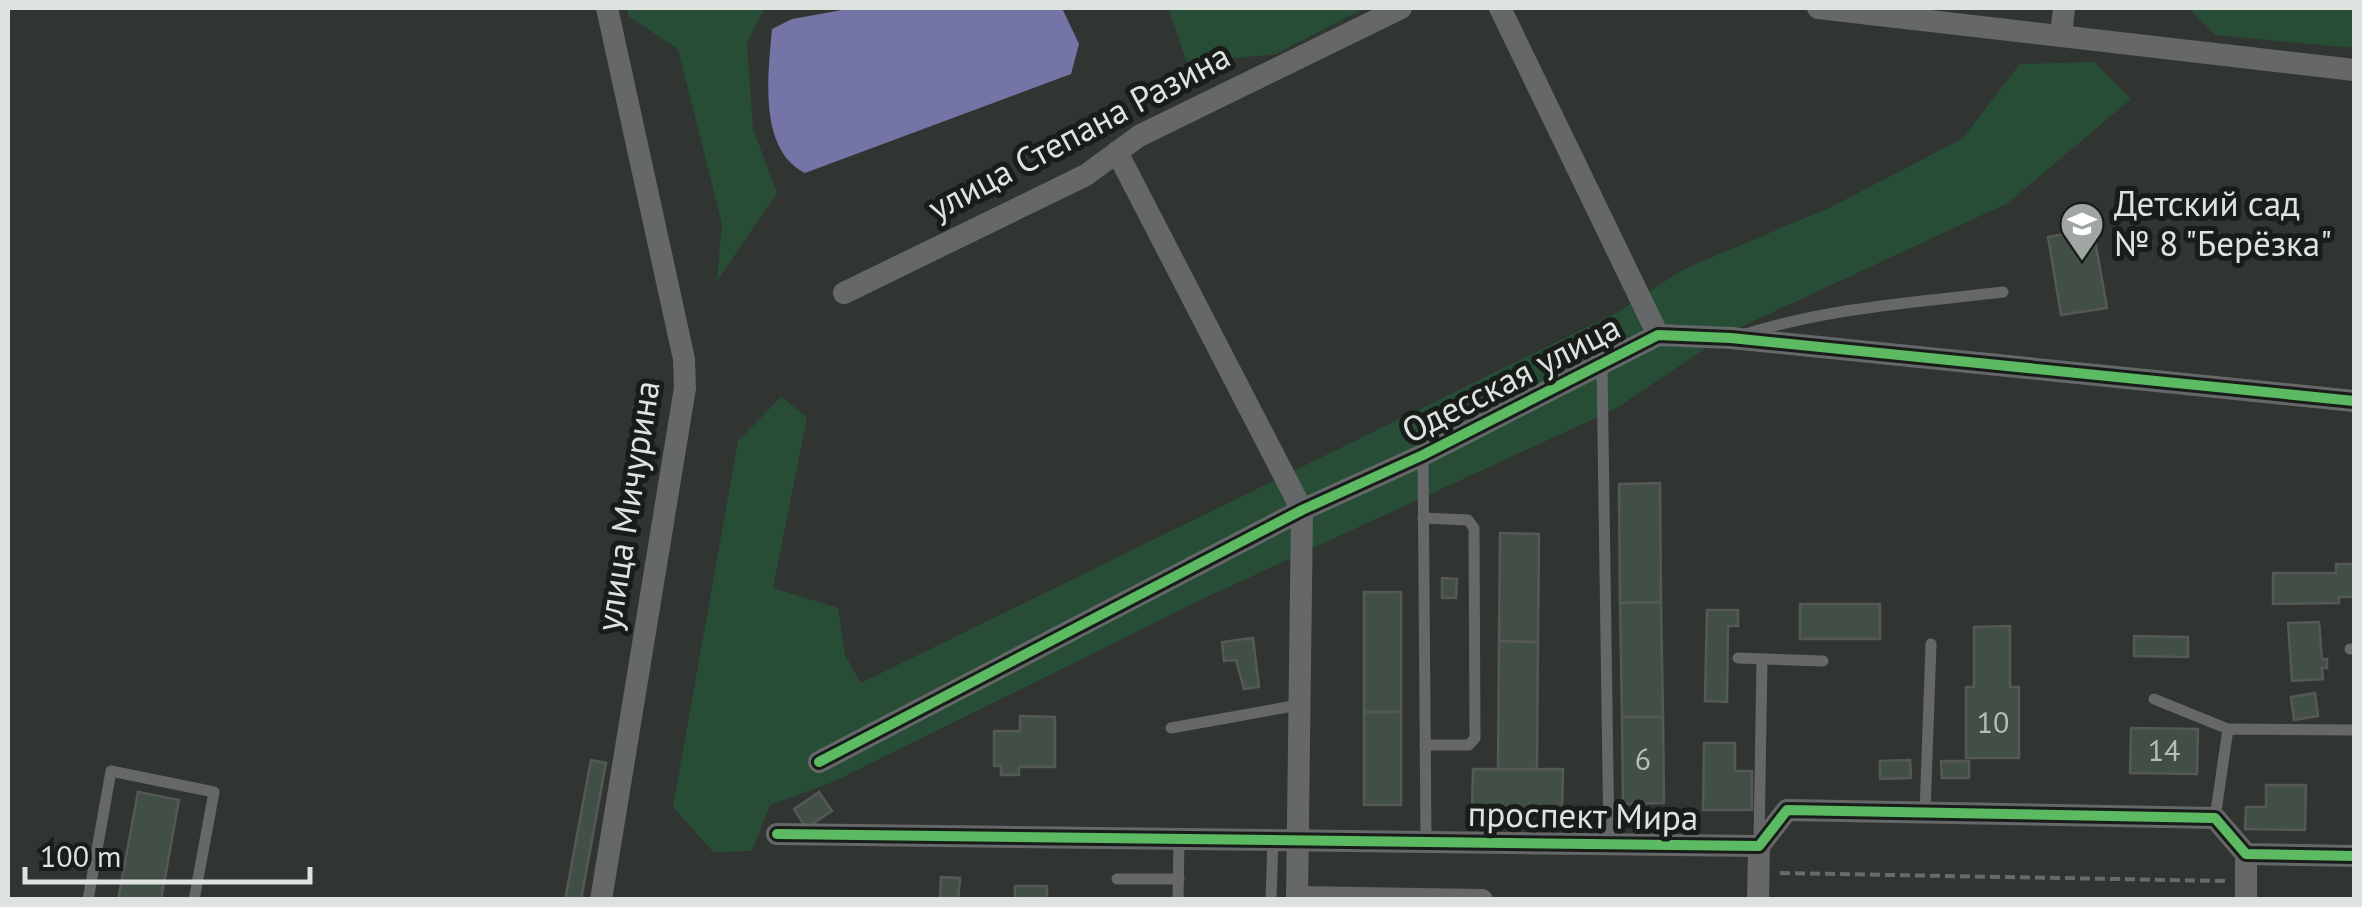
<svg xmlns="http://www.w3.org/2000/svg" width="2362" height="907" font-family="'PT Sans',sans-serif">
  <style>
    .green { fill: #274d37 }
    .water { fill: #7574a6 }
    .building { fill: #414f47; stroke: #555956; stroke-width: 2.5 }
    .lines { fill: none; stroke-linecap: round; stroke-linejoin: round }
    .path { stroke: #696b6a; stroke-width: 4; stroke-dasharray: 10 5; stroke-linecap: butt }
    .service { stroke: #666768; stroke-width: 11 }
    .minor { stroke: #666768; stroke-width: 22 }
    .cycleway-casing { stroke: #191d1a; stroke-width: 16 }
    .cycleway { stroke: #5cba63; stroke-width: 10 }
    .labels { text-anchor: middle; stroke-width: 10; stroke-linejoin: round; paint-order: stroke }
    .number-label { font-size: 30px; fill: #b6beb9 }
    .street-label { font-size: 35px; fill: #dde3df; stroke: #191d1a }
    .poi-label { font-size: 35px; fill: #dde3df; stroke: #191d1a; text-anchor: start }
  </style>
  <rect width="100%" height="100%" fill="#303532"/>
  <!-- green -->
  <g class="green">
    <path d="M 628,8 L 771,8 L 764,9 L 747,43 L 753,129 L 777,193 L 717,281 L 722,224 L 678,49 L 628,16 Z"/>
    <path d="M 1168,8 L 1365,8 L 1276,54 L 1187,63 Z"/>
    <path d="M 2189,8 L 2354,8 L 2354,48 L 2215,35 Z"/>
    <path d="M 2094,62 L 2131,99 L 2008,203 L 1730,332 L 1615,409 L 1211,595 L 833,782 L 770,805 L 752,851 L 713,852 L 673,807 L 738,441 L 781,397 L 807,417 L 773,588 L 838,608 L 845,655 L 861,683 L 1618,312 L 1684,269 L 1831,207 L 1962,139 L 2020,64 Z"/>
  </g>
  <!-- water -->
  <path class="water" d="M 853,8 L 1062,8 L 1079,44 L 1071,74 L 805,173 C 758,149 768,75 772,29 L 792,19 Z"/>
  <!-- building -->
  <g class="building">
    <path d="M 2093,229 L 2107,308 L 2061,315 L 2048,237 Z"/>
    <path d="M 1660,483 L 1661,602 L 1620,603 L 1619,484 Z"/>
    <path d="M 1500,533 L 1539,534 L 1538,642 L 1499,641 Z"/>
    <path d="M 2336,564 L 2354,564 L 2354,597 L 2339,597 L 2339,603 L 2273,604 L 2273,573 L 2336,573 Z"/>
    <path d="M 1442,578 L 1457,579 L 1456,598 L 1442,598 Z"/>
    <rect x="1364" y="592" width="37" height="120"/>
    <path d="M 1661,602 L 1663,717 L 1622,717 L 1620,603 Z"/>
    <rect x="1800" y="604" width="80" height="35"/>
    <path d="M 1707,610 L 1738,610 L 1738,626 L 1728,626 L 1727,702 L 1705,701 Z"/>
    <path d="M 2319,622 L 2322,659 L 2327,659 L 2327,668 L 2322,668 L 2323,679 L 2292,681 L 2288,623 Z"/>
    <path d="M 2010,626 L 2010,687 L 2019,687 L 2019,758 L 1966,758 L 1966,687 L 1974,687 L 1974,627 Z"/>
    <path d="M 2134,636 L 2188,637 L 2188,657 L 2134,656 Z"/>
    <path d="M 1253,638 L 1259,687 L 1244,689 L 1236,660 L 1224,661 L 1222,642 Z"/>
    <path d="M 1499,641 L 1538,642 L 1537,769 L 1498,769 Z"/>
    <path d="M 2315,693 L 2318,716 L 2294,720 L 2291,697 Z"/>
    <rect x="1364" y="712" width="37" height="93"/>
    <path d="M 1020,716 L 1055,717 L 1055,767 L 1019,767 L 1019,775 L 1001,775 L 1001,766 L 994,766 L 994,731 L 1020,731 Z"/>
    <path d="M 1622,717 L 1663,717 L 1664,803 L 1623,804 Z"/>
    <path d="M 2131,728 L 2198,729 L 2197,774 L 2130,773 Z"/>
    <path d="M 1704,743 L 1735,743 L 1735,771 L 1752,771 L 1752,810 L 1703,810 Z"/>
    <path d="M 591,760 L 606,763 L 581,900 L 565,900 Z"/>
    <path d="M 1910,760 L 1911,778 L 1880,779 L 1880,761 Z"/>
    <path d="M 1941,761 L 1969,761 L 1969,778 L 1942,778 Z"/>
    <path d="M 1473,769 L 1563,769 L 1562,811 L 1472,810 Z"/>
    <path d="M 2266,785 L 2306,785 L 2305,830 L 2245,829 L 2246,807 L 2266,807 Z"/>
    <path d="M 138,792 L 179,800 L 161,900 L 118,900 Z"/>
    <path d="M 819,792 L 832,811 L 806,828 L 794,809 Z"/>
    <path d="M 941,877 L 960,878 L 958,900 L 940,900 Z"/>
    <rect x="1015" y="886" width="32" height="14"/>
  </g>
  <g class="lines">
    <!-- path -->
    <path class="path" d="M 1780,873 L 2226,881"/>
    <!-- service -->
    <g class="service">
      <path d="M 1746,334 C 1828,308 1917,302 2003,292"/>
      <path d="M 1602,366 L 1609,844"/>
      <path d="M 1423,455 L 1426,841"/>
      <path d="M 1423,518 L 1468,520 L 1474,528 L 1475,738 L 1469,745 L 1425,745"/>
      <path d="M 2350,649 L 2354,649"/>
      <path d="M 1738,658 L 1823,661"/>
      <path d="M 2154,699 L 2228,729"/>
      <path d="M 1171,728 L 1299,705"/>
      <path d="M 1925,813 L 1931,644"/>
      <path d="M 2215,818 L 2228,729 L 2354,730"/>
      <path d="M 1759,842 L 1762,659"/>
      <path d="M 1117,879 L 1179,879"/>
      <path d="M 88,900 L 111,771 L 214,792 L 194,900"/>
      <path d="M 1178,900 L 1179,838"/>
      <path d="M 1271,900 L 1273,838"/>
    </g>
    <!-- minor -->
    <g class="minor">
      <path d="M 1500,8 L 1658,335"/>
      <path d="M 1818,8 L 2354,70"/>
      <path d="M 2061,36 L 2064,8"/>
      <path d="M 1117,152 L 1302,510 L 1297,900"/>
      <path d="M 844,293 L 1086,175 L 1139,136 L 1401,8"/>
      <path d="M 819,762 L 1302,510 L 1423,455 L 1658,335 L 1731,338 L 2354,401"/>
      <path d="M 777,834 L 1759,846 L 1787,810 L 2215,818 L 2246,854 L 2354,856"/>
      <path d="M 1297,897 L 1482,900"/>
      <path d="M 601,900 L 685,388 L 684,359 L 607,8"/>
      <path d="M 1758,900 L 1759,846"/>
      <path d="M 2246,900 L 2246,854"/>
    </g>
    <defs>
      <g id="cycleway">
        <path d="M 819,762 L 1302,510 L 1423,455 L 1658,335 L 1731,338 L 2354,401"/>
        <path d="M 777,834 L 1759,846 L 1787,810 L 2215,818 L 2246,854 L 2354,856"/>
      </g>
    </defs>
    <!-- cycleway casing -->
    <use href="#cycleway" class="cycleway-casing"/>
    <!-- cycleway -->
    <use href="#cycleway" class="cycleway"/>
  </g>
  <!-- icons -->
  <defs>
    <symbol id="school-pin" viewBox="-11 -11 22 30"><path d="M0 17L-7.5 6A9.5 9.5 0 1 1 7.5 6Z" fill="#a0a6a2" stroke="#191d1a"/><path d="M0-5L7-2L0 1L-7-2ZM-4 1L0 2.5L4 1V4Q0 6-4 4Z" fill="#fff"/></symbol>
  </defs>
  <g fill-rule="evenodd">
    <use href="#school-pin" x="2057" y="199" width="50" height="68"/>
  </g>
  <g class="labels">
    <!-- number labels -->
    <g class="number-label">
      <text x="1993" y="733">10</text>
      <text x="2164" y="761">14</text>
      <text x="1643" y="770">6</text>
    </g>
    <!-- street labels -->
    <g class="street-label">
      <text transform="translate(1079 132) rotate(-28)" y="12">улица Степана Разина</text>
      <text transform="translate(1511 379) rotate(-27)" y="12">Одесская улица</text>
      <text transform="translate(628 506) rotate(-81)" y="12">улица Мичурина</text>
      <text transform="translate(1583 816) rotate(1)" y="12">проспект Мира</text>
    </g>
    <!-- poi labels -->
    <g class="poi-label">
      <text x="2114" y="216">Детский сад<tspan x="2114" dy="40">№ 8 "Берёзка"</tspan></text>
    </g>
  </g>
  <!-- border -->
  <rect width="2362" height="907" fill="none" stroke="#dde3df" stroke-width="20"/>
  <!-- scale -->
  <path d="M25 867v15h285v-15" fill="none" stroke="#dde3df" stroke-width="5"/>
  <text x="40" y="867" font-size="30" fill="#dde3df" stroke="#191d1a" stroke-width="8" paint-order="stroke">100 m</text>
</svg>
